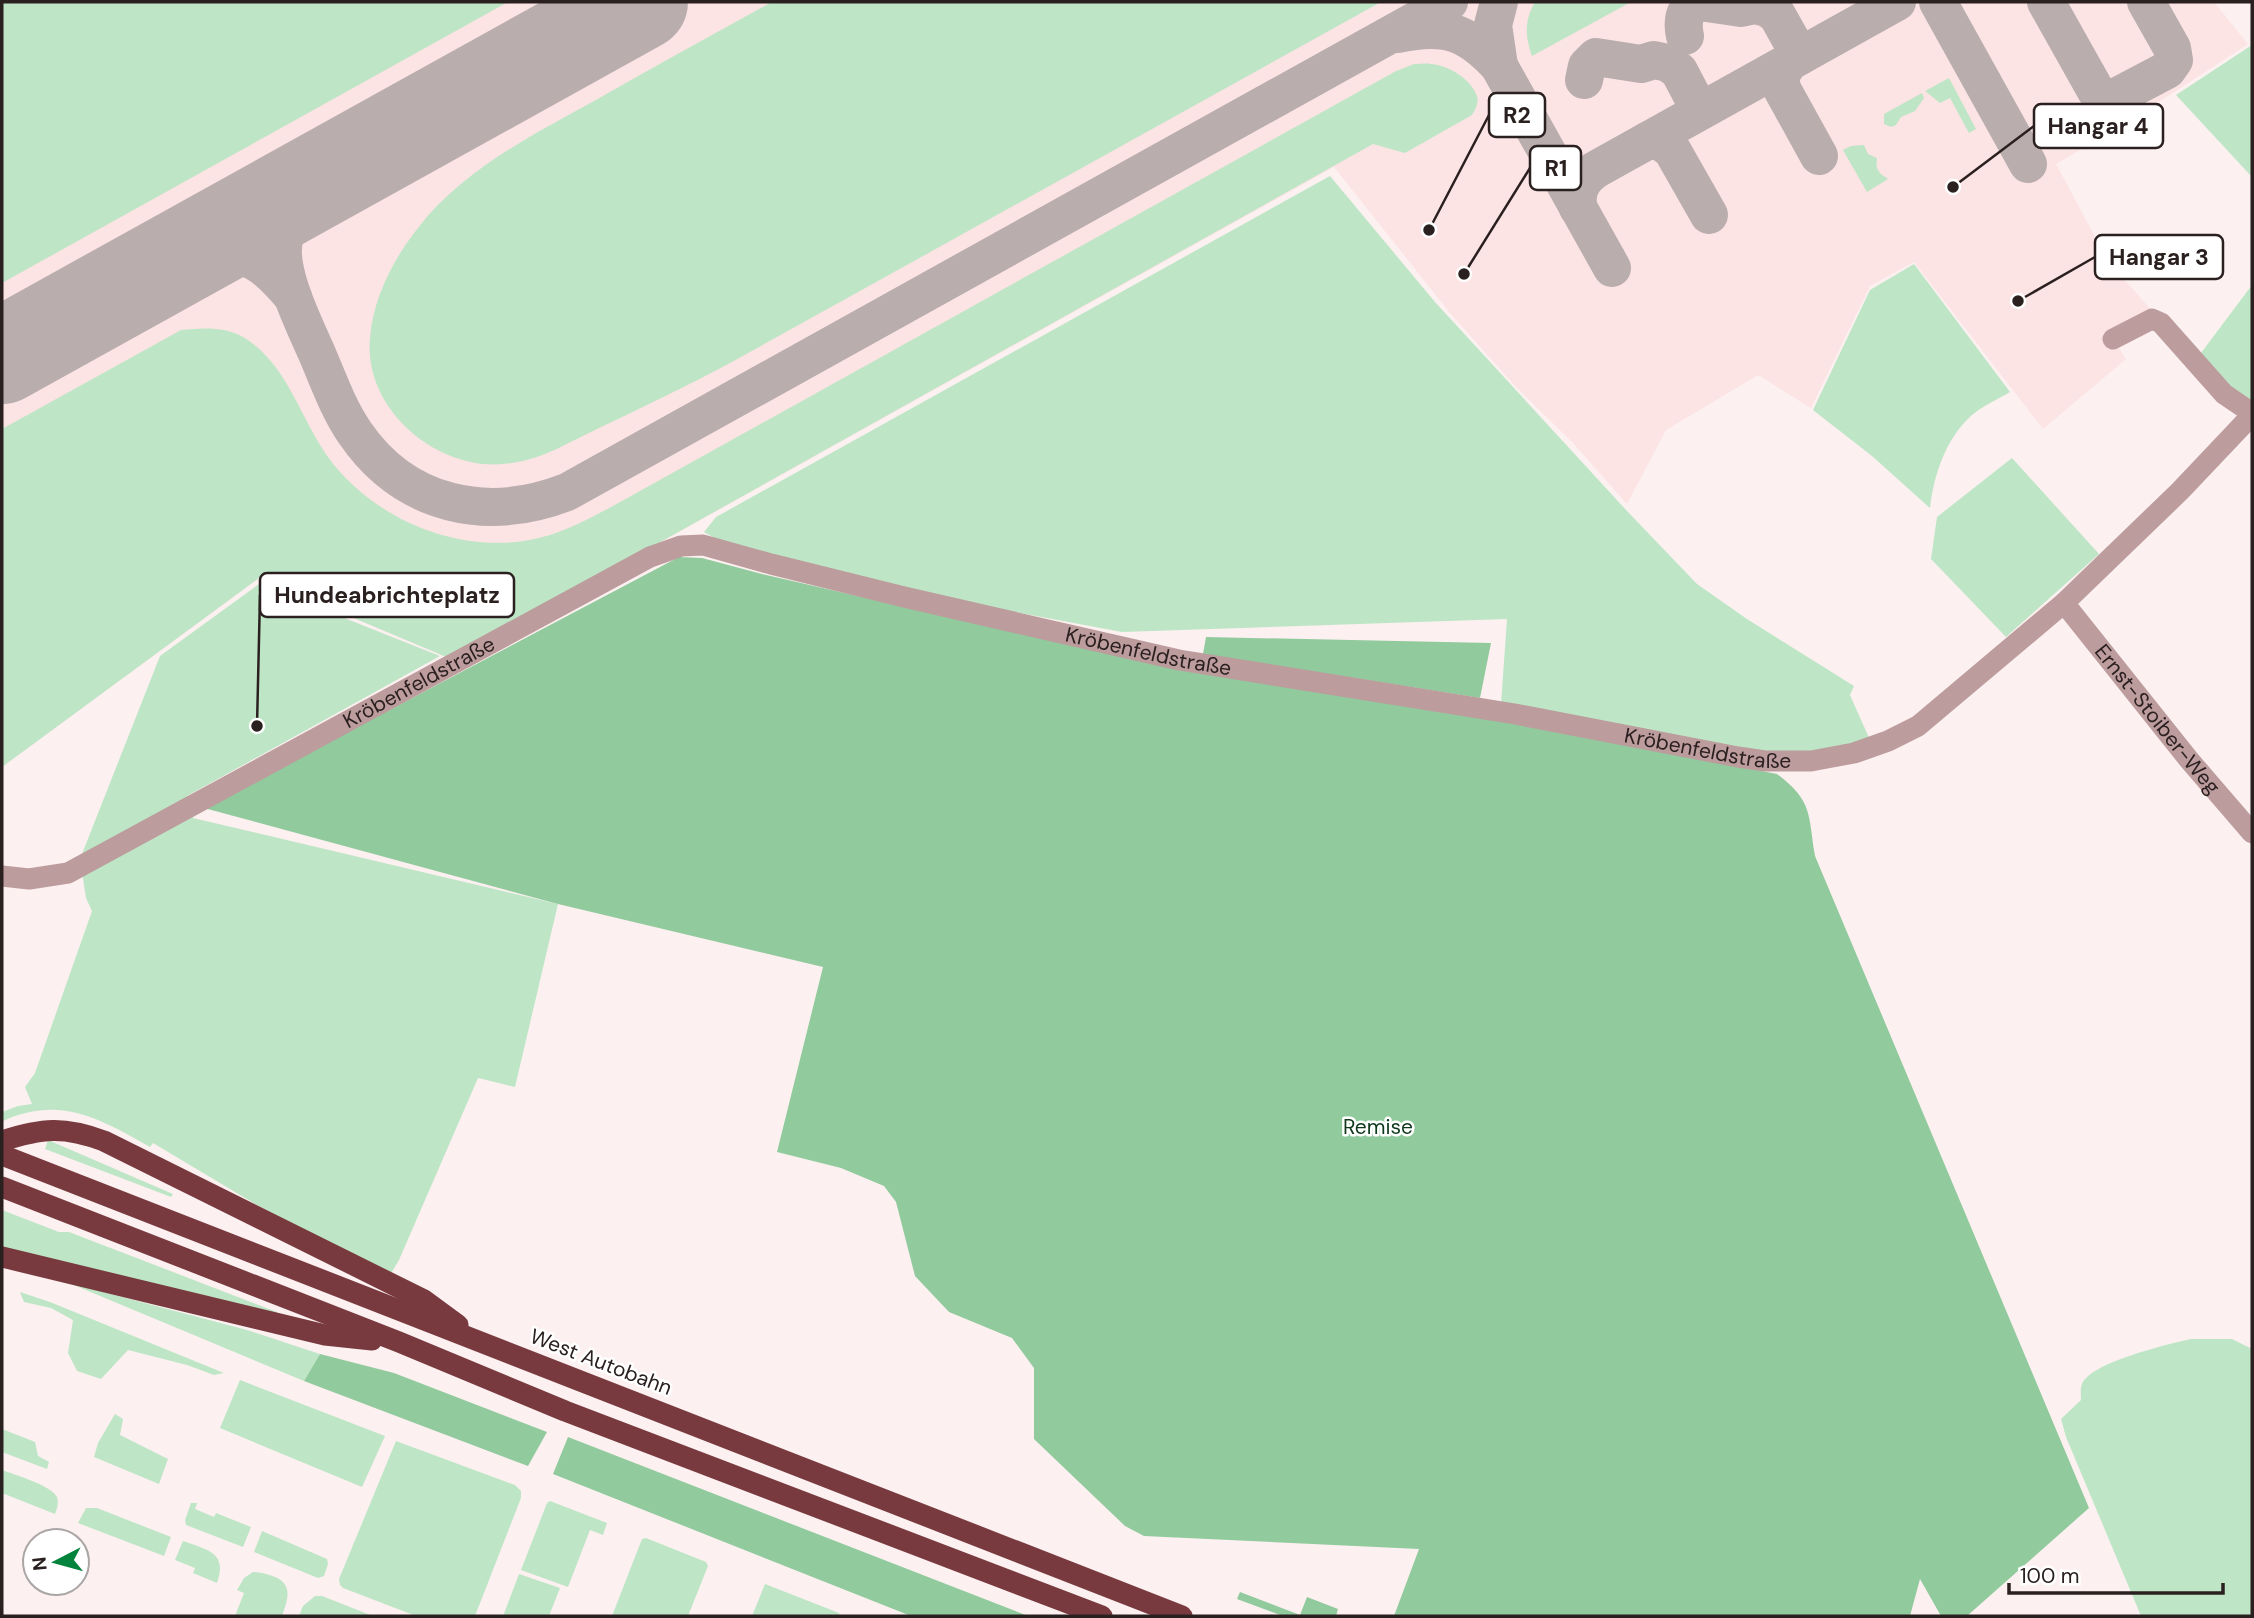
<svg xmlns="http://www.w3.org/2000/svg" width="2254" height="1618" font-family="'DM Sans',sans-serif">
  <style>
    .built { fill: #fce3e4 }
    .green { fill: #bee6c6 }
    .forest { fill: #91ca9d }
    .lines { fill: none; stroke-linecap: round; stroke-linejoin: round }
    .taxiway { stroke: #b9adad; stroke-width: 38 }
    .runway { stroke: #b9adad; stroke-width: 96 }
    .minor { stroke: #bd9c9d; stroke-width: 21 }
    .highway { stroke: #783a3f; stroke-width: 21 }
    .labels { text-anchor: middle; stroke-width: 5; stroke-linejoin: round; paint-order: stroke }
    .street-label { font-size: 21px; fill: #2b2020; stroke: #fff }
    .park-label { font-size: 21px; fill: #0f391c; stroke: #fff }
    .leader { fill: none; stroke: #2b2020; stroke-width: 2.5 }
    .callout-dot { fill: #2b2020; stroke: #fff; stroke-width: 2.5 }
    .callout { fill: #fff; stroke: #2b2020; stroke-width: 2.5 }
    .callout-label { font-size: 23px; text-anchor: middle; font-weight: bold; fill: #2b2020 }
  </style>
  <rect width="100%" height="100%" fill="#fcf0f0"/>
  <!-- built -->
  <path class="built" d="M 2,2 L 2214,2 L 2248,44 L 2136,117 L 2056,164 L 2108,261 L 2151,310 L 2108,331 L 2126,359 L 2043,429 L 1914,262 L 1870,286 L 1811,408 L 1758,375 L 1666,430 L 1627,504 L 1573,443 L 1516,387 L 1450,313 L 1334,167 L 451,659 L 259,578 L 2,767 Z"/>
  <!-- green -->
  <g class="green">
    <path d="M 2,2 L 508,2 L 2,283 Z"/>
    <path d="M 772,2 L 1381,2 L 732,362 C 687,386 641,408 595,430 C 568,443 542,459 512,463 C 441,475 363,411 370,338 C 373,298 394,258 418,228 C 464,168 537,133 601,97 C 658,65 715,33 772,2 Z"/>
    <path d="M 1535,2 L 1631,2 L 1532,56 C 1525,36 1524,21 1535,2 Z"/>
    <path d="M 2252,45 L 2252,177 L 2176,95 Z"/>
    <path d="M 1414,64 C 1420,64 1426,63 1431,64 C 1447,65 1470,78 1476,94 C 1480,101 1476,108 1472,115 L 1405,153 L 1373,144 L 451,659 L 259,578 L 2,767 L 2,429 L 181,330 C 202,328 224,326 243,337 C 287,363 300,418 328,457 C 376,523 470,560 550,535 C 572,528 592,517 613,506 L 1396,71 Z"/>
    <path d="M 1949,78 L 1976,129 L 1969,133 L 1950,98 L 1940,103 L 1925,91 Z"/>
    <path d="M 1922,93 L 1924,98 L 1915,111 L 1901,117 L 1896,125 L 1891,127 L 1884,124 L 1884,114 Z"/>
    <path d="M 1864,145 L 1868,154 L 1877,158 C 1875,170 1879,173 1888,179 L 1867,192 L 1843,150 L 1851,146 Z"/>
    <path d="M 1330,176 L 1435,302 L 1627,511 L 1697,584 L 1747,619 L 1854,686 L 1850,695 L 1870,740 L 1846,748 L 1774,756 L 1501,704 L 1507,619 L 1122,632 L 939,598 L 728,546 L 704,532 L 716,517 Z"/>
    <path d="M 1914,264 L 2010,392 C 1998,399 1983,406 1972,415 C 1946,438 1934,474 1930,508 L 1872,456 L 1813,410 L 1870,290 Z"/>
    <path d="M 2252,285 L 2252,399 L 2249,402 L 2237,398 L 2198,357 Z"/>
    <path d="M 2012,458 L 2099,554 L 2006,637 L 1931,559 L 1937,517 Z"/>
    <path d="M 259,584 L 440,656 L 187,796 L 193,818 L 558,904 L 515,1087 L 478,1078 L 399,1260 L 390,1275 L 257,1205 L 153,1143 L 150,1147 C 100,1119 60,1095 3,1121 L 2,1112 L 18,1106 L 32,1104 L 25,1087 L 35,1073 L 92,911 L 86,898 L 80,859 L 160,656 Z"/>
    <path d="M 48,1140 L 173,1194 L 171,1197 L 45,1149 Z"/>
    <path d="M 2,1210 L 59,1232 L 69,1232 L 277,1312 L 277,1314 L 2,1248 Z"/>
    <path d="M 69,1283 L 247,1330 L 320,1354 L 304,1381 Z"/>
    <path d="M 20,1292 L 50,1302 L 224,1373 L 214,1375 L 187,1365 L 128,1350 L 101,1379 L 77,1371 L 68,1353 L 73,1320 L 51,1308 L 24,1302 Z"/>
    <path d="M 2191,1339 L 2232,1339 L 2252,1349 L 2252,1616 L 2141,1616 L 2066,1437 L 2061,1419 L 2081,1400 C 2081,1395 2080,1388 2082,1384 C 2091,1362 2169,1344 2191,1339 Z"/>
    <path d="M 240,1380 L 385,1436 L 362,1487 L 220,1428 Z"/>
    <path d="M 115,1414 L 123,1419 L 120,1435 L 168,1459 L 159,1484 L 94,1457 L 98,1443 Z"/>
    <path d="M 2,1429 L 35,1442 L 38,1456 L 49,1462 L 47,1469 L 2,1452 Z"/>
    <path d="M 396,1441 L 515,1485 L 521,1491 L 521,1498 L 475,1616 L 416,1616 L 343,1588 L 340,1585 L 339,1579 Z"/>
    <path d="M 2,1470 C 15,1475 51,1485 57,1497 C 59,1503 57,1509 55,1514 L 2,1493 Z"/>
    <path d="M 550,1501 L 607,1523 L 603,1535 L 590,1530 L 568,1587 L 521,1570 L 547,1503 Z"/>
    <path d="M 191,1503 L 197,1503 L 195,1509 L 214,1517 L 216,1513 L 251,1527 L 243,1547 L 186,1525 L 185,1520 Z"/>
    <path d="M 86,1508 L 97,1508 L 171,1537 L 164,1556 L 78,1523 Z"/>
    <path d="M 262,1531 L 327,1559 L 328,1564 L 324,1576 L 318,1578 L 254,1552 Z"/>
    <path d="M 646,1538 L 706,1562 L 708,1566 L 688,1616 L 612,1616 L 642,1539 Z"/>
    <path d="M 183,1541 C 207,1550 228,1552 217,1583 L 193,1573 L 195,1568 L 175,1560 Z"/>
    <path d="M 253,1572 C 261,1572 267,1574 275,1577 C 294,1585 287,1601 282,1616 L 235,1616 L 244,1593 L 237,1590 L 244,1578 Z"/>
    <path d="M 519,1574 L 560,1588 L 549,1616 L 503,1616 Z"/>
    <path d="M 765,1584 L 839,1613 L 840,1616 L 752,1616 Z"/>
    <path d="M 315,1596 L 322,1596 L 373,1616 L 299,1616 L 303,1606 Z"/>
  </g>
  <!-- forest -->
  <g class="forest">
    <path d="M 679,557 L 702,558 L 762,574 L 1179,670 L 1514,723 L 1777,774 C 1813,801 1808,814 1815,856 L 2089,1508 L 1967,1616 L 1941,1616 L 1920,1579 L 1910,1616 L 1394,1616 L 1419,1549 L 1144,1536 L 1125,1526 L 1034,1439 L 1034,1368 L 1012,1338 L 949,1312 L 915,1276 L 896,1202 L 884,1186 L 841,1168 L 777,1152 L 823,967 L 558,904 L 204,808 Z"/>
    <path d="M 1206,637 L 1491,643 L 1480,698 L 1203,654 Z"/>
    <path d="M 320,1354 L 394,1373 L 547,1432 L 528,1466 L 304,1381 Z"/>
    <path d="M 568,1437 L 1028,1616 L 911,1616 L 553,1474 Z"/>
    <path d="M 1240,1592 L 1300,1615 L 1307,1597 L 1338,1609 L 1336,1616 L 1283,1616 L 1237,1599 Z"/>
  </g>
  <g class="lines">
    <!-- taxiway -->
    <g class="taxiway">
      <path d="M 1700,2 L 1741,8 L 1755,5 L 1767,8 L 1777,15 L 1800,56"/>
      <path d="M 1938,2 L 2028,164"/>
      <path d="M 2046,2 L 2096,91 L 2104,99 L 2110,100 L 2167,70 L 2174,60 L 2172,48 L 2146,2"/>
      <path d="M 1398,34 C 1444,24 1467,31 1499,66 L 1493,25 L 1499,2"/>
      <path d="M 1685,36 C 1682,23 1684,11 1694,2"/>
      <path d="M 1789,62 L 1780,76 L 1782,89 L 1819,156"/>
      <path d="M 1499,66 L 1612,268"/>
      <path d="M 1584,80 L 1587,66 L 1596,57 L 1641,64 L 1654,60 L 1668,63 L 1679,71 L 1700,111"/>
      <path d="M 1647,141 L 1660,141 L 1672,150 L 1709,215"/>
      <path d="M 307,187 C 299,204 288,222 284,240 C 277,272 305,326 318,356 C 329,382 339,410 355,433 C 405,506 487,523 567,492 L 1449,2"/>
      <path d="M 1578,208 C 1576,191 1581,180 1595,170 L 1897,2"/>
      <path d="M 184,255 C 241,251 255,252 293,297"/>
    </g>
    <!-- runway -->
    <path class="runway" d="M 2,356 L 640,2"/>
    <!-- minor -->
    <g class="minor">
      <path d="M 2113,339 L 2152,319 L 2161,323 L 2224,394 L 2252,413"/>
      <path id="s1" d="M 2064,603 L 2190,761 L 2252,833"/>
      <path id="s2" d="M 2,876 L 29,879 L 68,873 L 650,557 L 681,546 L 703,545 L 771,564 L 904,597 L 1179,660 L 1515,714 L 1738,757 L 1765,761 L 1811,761 L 1854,753 L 1888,741 L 1918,726 L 2064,603 L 2180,491 L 2252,415"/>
    </g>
    <!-- highway -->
    <g class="highway">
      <path d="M 2,1141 C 42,1128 64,1126 104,1141 L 424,1300 L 458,1325"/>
      <path d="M 2,1155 L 1182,1616"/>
      <path d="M 2,1187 L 399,1342 L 565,1411 L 1102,1616"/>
      <path d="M 2,1257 L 325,1335 L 372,1340"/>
    </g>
  </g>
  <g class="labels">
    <!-- street labels -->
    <g class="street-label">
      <text dy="7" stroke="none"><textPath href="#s2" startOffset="1242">Kröbenfeldstraße</textPath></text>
      <text dy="7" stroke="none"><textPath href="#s2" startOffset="466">Kröbenfeldstraße</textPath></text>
      <text dy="7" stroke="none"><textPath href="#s1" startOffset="149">Ernst-Stoiber-Weg</textPath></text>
      <text dy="7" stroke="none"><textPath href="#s2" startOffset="1810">Kröbenfeldstraße</textPath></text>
      <text transform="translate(601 1362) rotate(21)" y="7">West Autobahn</text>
    </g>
    <!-- park labels -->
    <g class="park-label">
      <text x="1378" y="1134">Remise</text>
    </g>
  </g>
  <!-- callouts -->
  <path class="leader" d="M1429 230L1489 115M1953 187L2034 126M1464 274L1530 168M2018 301L2095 257M257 726L260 595"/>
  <g class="callout-dot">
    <circle cx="1429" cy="230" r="7"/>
    <circle cx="1953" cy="187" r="7"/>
    <circle cx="1464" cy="274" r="7"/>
    <circle cx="2018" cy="301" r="7"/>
    <circle cx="257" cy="726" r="7"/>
  </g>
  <g class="callout">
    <rect x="1489" y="93" width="56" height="44" rx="7"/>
    <rect x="2034" y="104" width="129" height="44" rx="7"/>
    <rect x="1530" y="146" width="51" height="44" rx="7"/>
    <rect x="2095" y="235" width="128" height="44" rx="7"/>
    <rect x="260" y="573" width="254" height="44" rx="7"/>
  </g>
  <g class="callout-label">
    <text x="1517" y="123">R2</text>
    <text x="2098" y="134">Hangar 4</text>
    <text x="1556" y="176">R1</text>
    <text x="2159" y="265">Hangar 3</text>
    <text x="387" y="603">Hundeabrichteplatz</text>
  </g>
  <!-- border -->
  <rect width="2254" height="1618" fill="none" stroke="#2b2020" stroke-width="7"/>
  <!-- north arrow -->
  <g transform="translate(56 1562) rotate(264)"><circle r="33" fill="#ffffff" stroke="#aaa6a6" stroke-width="2"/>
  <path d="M0-5L12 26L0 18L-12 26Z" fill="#04833c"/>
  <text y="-10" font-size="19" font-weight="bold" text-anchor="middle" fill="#2b2020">N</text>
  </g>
  <!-- scale -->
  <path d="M2009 1583v10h214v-10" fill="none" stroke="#2b2020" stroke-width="3.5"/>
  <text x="2020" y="1583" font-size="21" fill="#2b2020" stroke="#ffffff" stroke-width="5" paint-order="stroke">100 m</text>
</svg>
